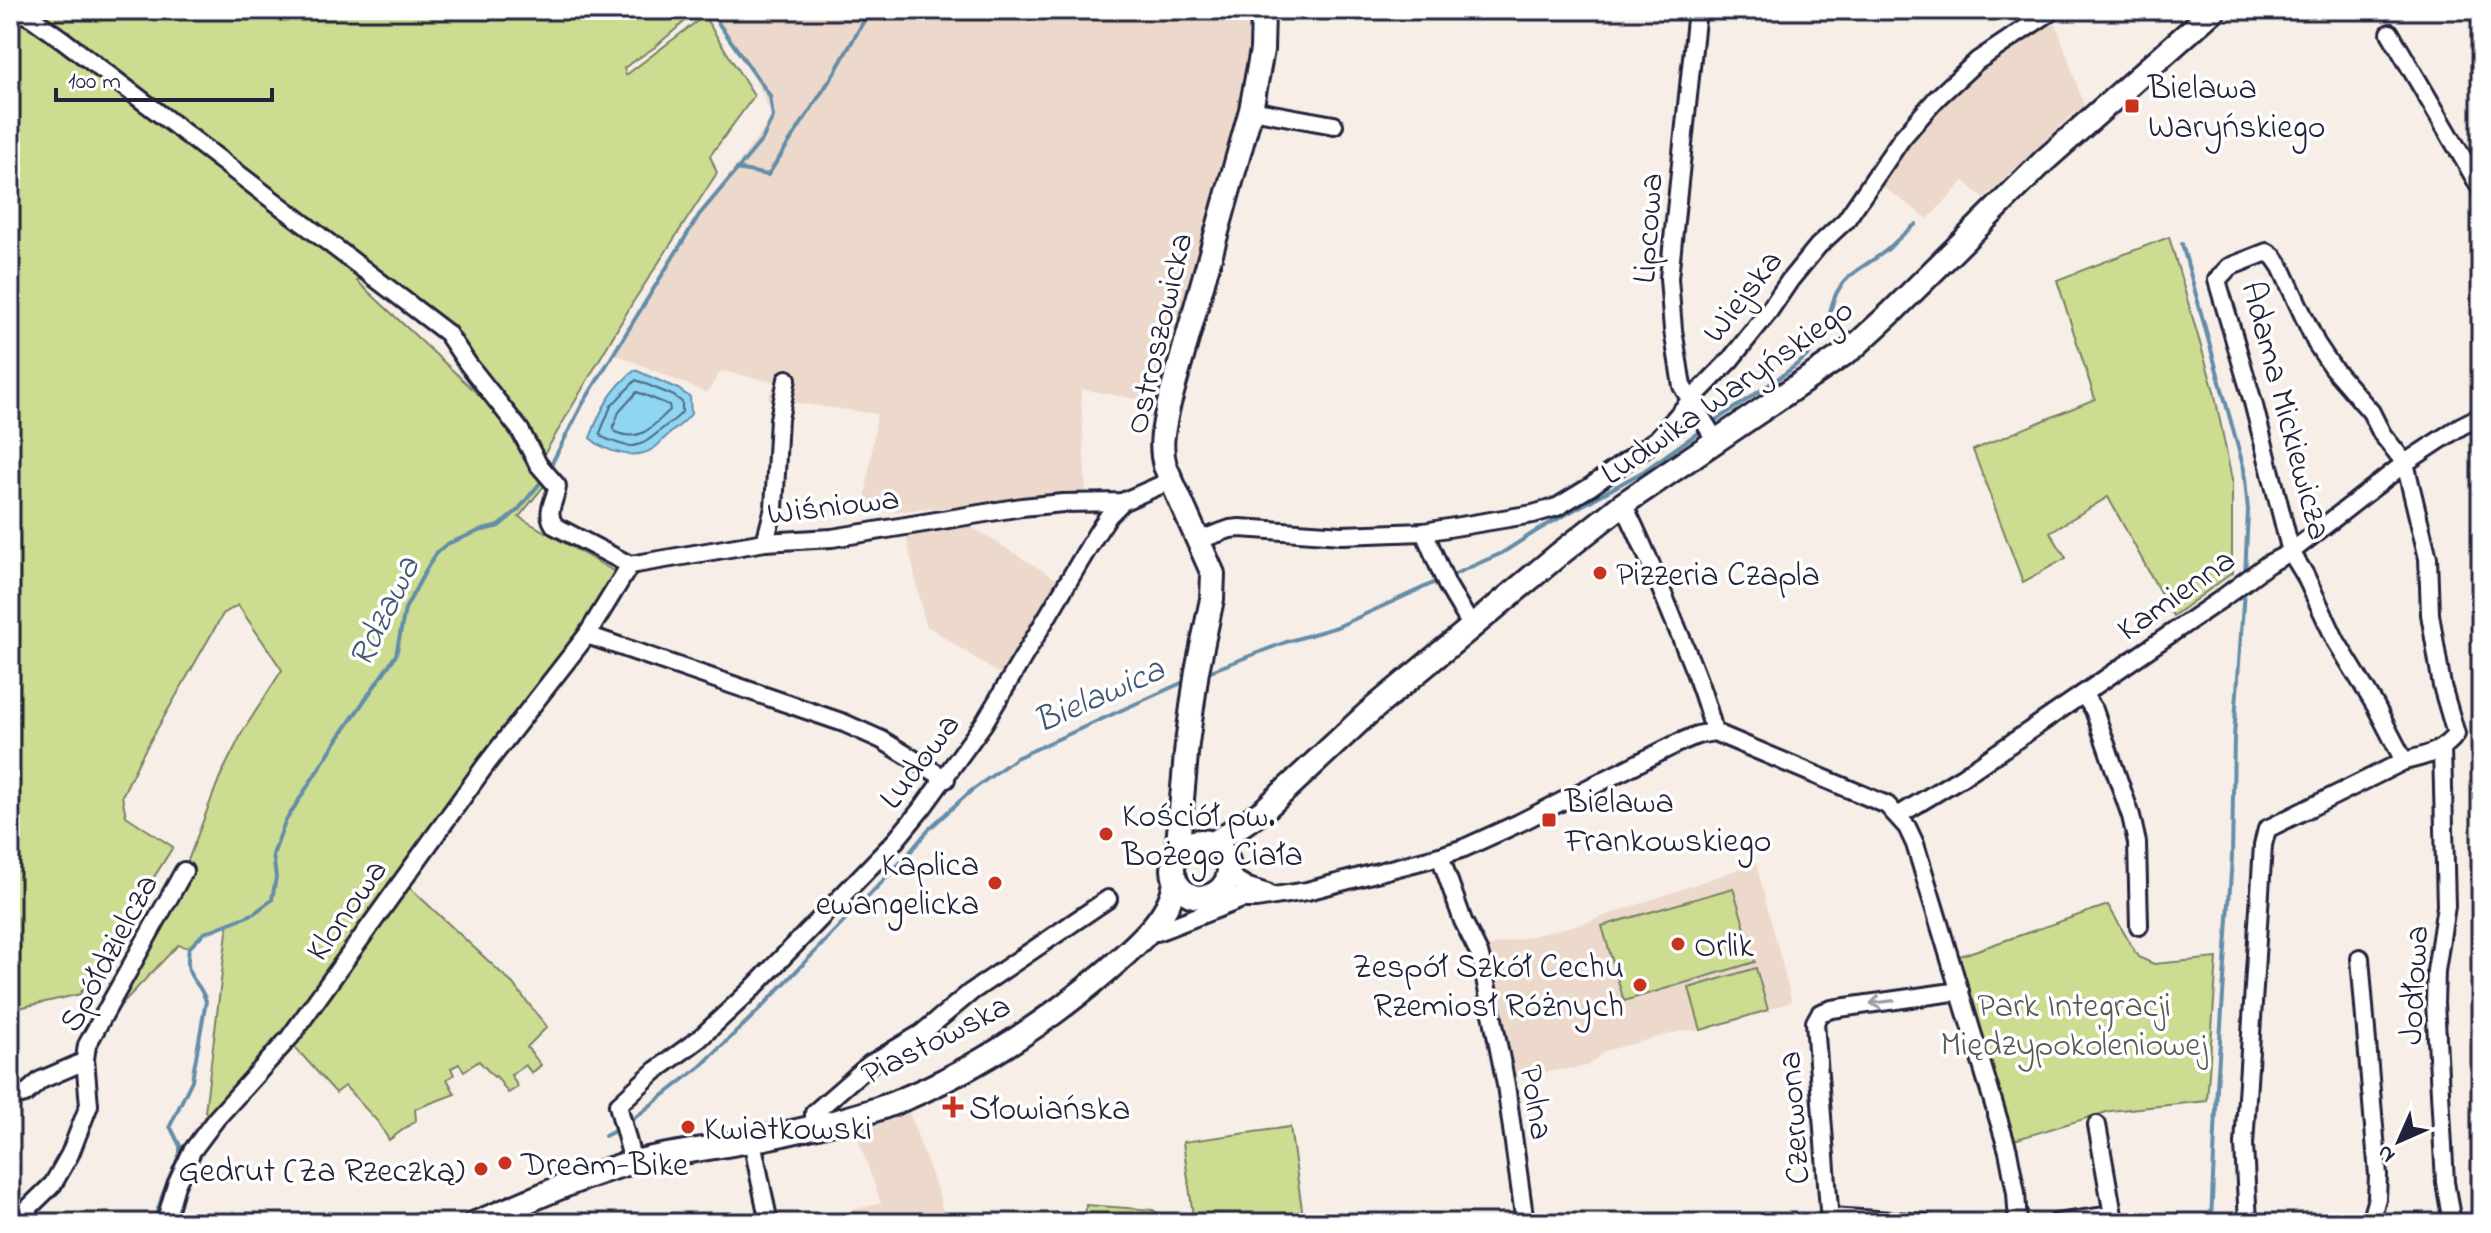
<svg xmlns="http://www.w3.org/2000/svg" width="2491" height="1233" font-family="'Indie Flower',sans-serif">
  <style>
    .built { fill: #edd9cb }
    .green { fill: #ccdd91; stroke: #778066; stroke-width: 2 }
    .water { fill: #90d5f2; stroke: #648da9; stroke-width: 2 }
    .lines { fill: none; stroke-linecap: round; stroke-linejoin: round }
    .shore { stroke: #4e6a84; stroke-width: 2 }
    .stream { stroke: #648da9; stroke-width: 4 }
    .street-casing { stroke: #22223b; stroke-width: 22 }
    .secondary-casing { stroke: #22223b; stroke-width: 28 }
    .street { stroke: #fff; stroke-width: 16 }
    .secondary { stroke: #fff; stroke-width: 22 }
    .oneway { stroke: #9c9ca7 }
    .poi-dot { fill: #c8321e; stroke: #fff; stroke-width: 3 }
    .labels { text-anchor: middle; stroke-width: 7; stroke-linejoin: round; paint-order: stroke }
    .poi-label { font-size: 34px; fill: #22223b; stroke: #fff; text-anchor: start }
    .street-label { font-size: 34px; fill: #22223b; stroke: #fff }
    .park-label { font-size: 34px; fill: #555a55; stroke: #fff }
    .water-label { font-size: 36px; font-style: italic; fill: #435872; stroke: #fff }
  </style>
  <rect width="100%" height="100%" fill="#f7eee7"/>
  <filter id="ink" filterUnits="userSpaceOnUse"><feTurbulence type="fractalNoise" baseFrequency=".0125" numOctaves="2"/><feDisplacementMap in="SourceGraphic" scale="16" xChannelSelector="R" yChannelSelector="G"/><feConvolveMatrix kernelMatrix="1 2 1 2 8 2 1 2 1" color-interpolation-filters="sRGB"/></filter>
  <g filter="url(#ink)">
    <!-- built -->
    <g class="built">
      <path d="M 709,10 L 1270,10 L 1180,364 L 1154,402 L 1081,389 L 1086,496 L 863,514 L 877,414 L 768,399 L 775,382 L 721,371 L 707,393 L 613,353 L 699,215 L 773,117 L 745,59 Z"/>
      <path d="M 2054,22 L 2059,32 L 2085,108 L 2072,115 L 1984,199 L 1964,181 L 1928,219 L 1878,183 L 1913,129 L 1981,65 Z"/>
      <path d="M 965,523 L 1058,580 L 1002,676 L 926,625 L 923,613 L 906,536 Z"/>
      <path d="M 1756,863 L 1792,1002 L 1700,1031 L 1685,1030 L 1605,1051 L 1587,1066 L 1510,1077 L 1486,947 L 1588,922 Z"/>
      <path d="M 907,1107 L 938,1192 L 946,1223 L 843,1223 L 841,1213 L 881,1203 L 853,1125 Z"/>
    </g>
    <!-- green -->
    <g class="green">
      <path d="M 10,10 L 691,10 L 692,15 L 655,47 L 624,68 L 626,75 L 704,16 L 754,96 L 710,156 L 717,173 L 633,302 L 542,458 L 456,344 L 367,272 L 357,281 L 495,410 L 527,463 L 544,479 L 543,487 L 519,517 L 617,573 L 582,625 L 518,710 L 341,967 L 216,1119 L 205,1112 L 228,924 L 204,933 L 189,948 L 178,945 L 94,1033 L 184,871 L 219,779 L 243,731 L 282,670 L 238,605 L 223,614 L 141,757 L 122,796 L 126,816 L 173,847 L 80,994 L 10,1010 Z"/>
      <path d="M 2169,237 L 2214,391 L 2232,480 L 2232,573 L 2173,616 L 2108,497 L 2050,532 L 2066,558 L 2023,582 L 1973,450 L 2095,399 L 2057,280 Z"/>
      <path d="M 407,885 L 513,984 L 547,1027 L 527,1047 L 541,1065 L 532,1073 L 525,1065 L 511,1075 L 518,1087 L 508,1093 L 496,1076 L 494,1077 L 479,1061 L 464,1071 L 459,1064 L 451,1068 L 454,1075 L 447,1079 L 455,1094 L 415,1109 L 416,1120 L 389,1140 L 378,1122 L 345,1086 L 336,1093 L 294,1046 Z"/>
      <path d="M 1733,888 L 1755,962 L 1624,1001 L 1602,926 Z"/>
      <path d="M 2108,905 L 2138,957 L 2154,964 L 2217,958 L 2207,1101 L 2110,1111 L 2014,1140 L 1957,957 Z"/>
      <path d="M 1756,968 L 1768,1010 L 1701,1030 L 1689,988 Z"/>
      <path d="M 1290,1127 L 1304,1223 L 1194,1223 L 1183,1142 Z"/>
      <path d="M 1086,1205 L 1153,1210 L 1172,1223 L 1085,1223 Z"/>
    </g>
    <!-- water -->
    <path class="water" d="M 635,370 L 678,389 L 690,397 L 691,414 C 684,423 676,428 668,435 C 663,439 659,445 654,448 C 636,461 605,452 590,438 C 601,409 610,390 635,370 Z"/>
    <g class="lines">
      <!-- shore -->
      <g class="shore">
        <path d="M 636,380 L 674,396 L 682,402 L 682,412 C 677,419 669,423 662,429 C 638,450 632,450 602,437 L 600,433 L 611,406 Z"/>
        <path d="M 637,392 L 669,405 L 670,410 C 652,426 642,443 615,432 L 613,428 L 619,412 Z"/>
      </g>
      <!-- stream -->
      <g class="stream">
        <path d="M 737,169 L 768,175 L 835,72 L 870,10"/>
        <path d="M 2182,244 L 2244,469 L 2248,510 L 2245,577"/>
        <path d="M 1712,423 C 1737,405 1807,364 1821,340 C 1828,327 1829,312 1834,299 C 1843,273 1869,265 1888,249 C 1897,240 1905,232 1916,224"/>
        <path d="M 549,469 L 582,405 L 699,215 L 762,140 L 773,117 L 770,96 L 709,10"/>
        <path d="M 1448,577 L 1502,553 L 1538,530 L 1644,471 L 1702,430"/>
        <path d="M 1203,674 L 1286,642 L 1337,627 L 1440,580"/>
        <path d="M 628,1123 L 701,1066 L 757,1012 L 905,858 L 930,828 L 971,791 L 1016,758 L 1188,680"/>
        <path d="M 605,1136 L 620,1128"/>
        <path d="M 154,1223 L 162,1196 L 180,1153 L 180,1146 L 170,1126 L 192,1080 L 206,1001 C 197,975 184,982 189,948 L 204,933 L 253,914 L 272,900 L 276,877 L 273,855 L 285,822 L 337,740 L 396,655 L 405,609 L 427,568 L 438,551 L 447,544 L 479,531 L 499,526 L 518,510 L 545,477"/>
        <path d="M 2211,1223 L 2217,1087 L 2232,857 L 2234,737 L 2244,589"/>
      </g>
      <defs>
        <g id="street">
          <path d="M 17,10 L 32,18 L 63,40 L 447,333 L 468,364 L 520,430 L 538,464 L 557,486 C 556,500 544,512 555,526 L 630,565 L 765,542 L 832,538 L 1022,507 L 1063,503 L 1122,502 L 1172,480"/>
          <path d="M 1697,10 L 1669,278 L 1673,330 L 1682,386 L 1716,441"/>
          <path d="M 2390,33 L 2481,189"/>
          <path d="M 1251,110 L 1334,125"/>
          <path d="M 2267,252 L 2274,257 L 2281,267 L 2316,343 L 2332,367 L 2371,412 L 2382,434 L 2405,463 L 2428,558 L 2430,614 L 2442,686 L 2456,734 C 2443,752 2425,756 2404,761 L 2375,705 L 2336,641 L 2305,575 L 2291,552 L 2253,402 L 2217,280 L 2229,267 Z"/>
          <path d="M 1623,504 C 1641,538 1655,575 1670,611 C 1686,650 1704,690 1714,732"/>
          <path d="M 1424,532 L 1447,585 L 1472,627"/>
          <path d="M 1199,540 L 1230,529 L 1240,528 L 1342,535 L 1424,532 L 1533,514 L 1557,507 L 1590,487 L 1657,439 L 1690,401 L 1730,360 L 1767,314 L 1790,280 L 1818,246 L 1846,220 L 1902,138 L 1937,98 L 1977,61 L 2053,10"/>
          <path d="M 765,542 L 774,508 L 779,419 L 787,379"/>
          <path d="M 587,635 L 844,723 L 882,740 L 946,779"/>
          <path d="M 2083,694 L 2094,710 L 2131,816 L 2137,843 L 2139,926"/>
          <path d="M 2442,749 L 2446,906 L 2436,971 L 2435,1003 L 2445,1182 L 2452,1223"/>
          <path d="M 1899,815 L 1962,777 L 2220,600 L 2268,564 L 2291,552 L 2405,463 L 2461,426 L 2481,416"/>
          <path d="M 1440,856 L 1463,921 L 1479,953 L 1483,968 L 1506,1085 L 1525,1223"/>
          <path d="M 1228,875 L 1248,887 L 1267,893"/>
          <path d="M 1217,892 L 1242,899 L 1256,899 L 1307,891 L 1440,856 L 1464,848 L 1519,823 L 1678,743 L 1697,735 L 1714,732 L 1887,805 L 1907,827 L 1915,844 L 2008,1151 L 2016,1193 L 2018,1223"/>
          <path d="M 1157,932 L 1242,899"/>
          <path d="M 2360,958 L 2378,1175 L 2377,1198 L 2370,1223"/>
          <path d="M 10,1098 L 25,1094 L 41,1080 L 85,1061"/>
          <path d="M 814,1127 L 814,1113 L 870,1064 L 922,1033 L 971,992 L 1108,899"/>
          <path d="M 752,1141 L 769,1223"/>
          <path d="M 633,1162 L 618,1105 L 655,1071 L 699,1039 L 752,989 L 896,840 L 923,807 L 984,723 L 1097,533 L 1109,515 L 1122,502"/>
          <path d="M 1830,1217 L 1923,1223"/>
          <path d="M 13,1223 L 53,1184 L 70,1154 L 89,1105 L 85,1059 L 87,1045 L 184,871"/>
          <path d="M 165,1223 L 176,1185 L 192,1151 L 216,1119 L 290,1037 L 485,766 L 587,635 L 630,565"/>
          <path d="M 1830,1223 L 1815,1022 L 1820,1013 L 1832,1009 L 1960,991"/>
          <path d="M 2057,1223 L 2113,1215 L 2097,1125"/>
          <path d="M 2248,1223 L 2244,1145 L 2263,845 L 2267,829 L 2404,761"/>
        </g>
        <g id="secondary">
          <circle cx="1201" cy="869" r="28"/>
          <path d="M 1212,844 L 1263,811 L 1367,714 L 1557,556 L 1623,504 L 1853,348 L 1892,312 L 2045,160 L 2214,10"/>
          <path d="M 1177,855 L 1187,743 L 1197,671 L 1212,599 L 1213,574 L 1165,466 C 1159,445 1164,427 1168,407 L 1251,110 L 1262,50 L 1263,10"/>
          <path d="M 475,1223 C 526,1203 582,1175 634,1162 C 683,1150 734,1146 783,1134 C 820,1126 858,1117 894,1103 C 972,1072 1046,1023 1109,969 C 1134,946 1174,915 1175,878"/>
        </g>
      </defs>
      <!-- street casing -->
      <use href="#street" class="street-casing"/>
      <!-- secondary casing -->
      <use href="#secondary" class="secondary-casing"/>
      <!-- street -->
      <use href="#street" class="street"/>
      <!-- secondary -->
      <use href="#secondary" class="secondary"/>
    </g>
    <!-- one-way arrows -->
    <defs><path id="oneway-shaft" d="M-6 0H5M1.5-3L5.5 0L1.5 3" fill="none" stroke-width="1.6" stroke-linecap="round" stroke-linejoin="round" transform="scale(2)"/></defs>
    <use class="oneway" href="#oneway-shaft" transform="translate(1882 1002) rotate(173)"/>
  </g>
  <!-- markers -->
  <g class="poi-dot">
    <rect x="2124" y="98" width="16" height="16" rx="4"/>
    <circle cx="1600" cy="573" r="8"/>
    <rect x="1541" y="812" width="16" height="16" rx="4"/>
    <circle cx="1106" cy="834" r="8"/>
    <circle cx="995" cy="883" r="8"/>
    <circle cx="1678" cy="944" r="8"/>
    <circle cx="1640" cy="985" r="8"/>
    <path d="M949 1095h8v8h8v8h-8v8h-8v-8h-8v-8h8z"/>
    <circle cx="688" cy="1127" r="8"/>
    <circle cx="505" cy="1163" r="8"/>
    <circle cx="481" cy="1169" r="8"/>
  </g>
  <g class="labels">
    <!-- poi labels -->
    <g class="poi-label">
      <text x="2148" y="98">Bielawa<tspan x="2148" dy="39">Waryńskiego</tspan></text>
      <text x="1616" y="585">Pizzeria Czapla</text>
      <text x="1565" y="812">Bielawa<tspan x="1565" dy="39">Frankowskiego</tspan></text>
      <text x="1122" y="826">Kościół pw.<tspan x="1122" dy="39">Bożego Ciała</tspan></text>
      <text x="979" y="875" text-anchor="end">Kaplica<tspan x="979" dy="39">ewangelicka</tspan></text>
      <text x="1694" y="956">Orlik</text>
      <text x="1624" y="977" text-anchor="end">Zespół Szkół Cechu<tspan x="1624" dy="39">Rzemiosł Różnych</tspan></text>
      <text x="969" y="1119">Słowiańska</text>
      <text x="704" y="1139">Kwiatkowski</text>
      <text x="521" y="1175">Dream-Bike</text>
      <text x="465" y="1181" text-anchor="end">Gedrut (Za Rzeczką)</text>
    </g>
    <!-- street labels -->
    <g class="street-label">
      <text transform="translate(1646 228) rotate(-86)" y="12">Lipcowa</text>
      <text transform="translate(1741 295) rotate(-52)" y="12">Wiejska</text>
      <text transform="translate(1157 333) rotate(-77)" y="12">Ostroszowicka</text>
      <text transform="translate(1726 390) rotate(-35)" y="12">Ludwika Waryńskiego</text>
      <text transform="translate(2288 410) rotate(75)" y="12">Adama Mickiewicza</text>
      <text transform="translate(833 504) rotate(-7)" y="12">Wiśniowa</text>
      <text transform="translate(2175 593) rotate(-35)" y="12">Kamienna</text>
      <text transform="translate(918 760) rotate(-53)" y="12">Ludowa</text>
      <text transform="translate(345 909) rotate(-55)" y="12">Klonowa</text>
      <text transform="translate(107 952) rotate(-62)" y="12">Spółdzielcza</text>
      <text transform="translate(2412 985) rotate(-87)" y="12">Jodłowa</text>
      <text transform="translate(935 1038) rotate(-27)" y="12">Piastowska</text>
      <text transform="translate(1538 1102) rotate(81)" y="12">Polna</text>
      <text transform="translate(1792 1118) rotate(-94)" y="12">Czerwona</text>
    </g>
    <!-- park labels -->
    <g class="park-label">
      <text x="2074" y="1016">Park Integracji<tspan x="2074" dy="39">Międzypokoleniowej</tspan></text>
    </g>
    <!-- water labels -->
    <g class="water-label">
      <text transform="translate(382 611) rotate(-64)" y="13">Rdzawa</text>
      <text transform="translate(1098 693) rotate(-24)" y="13">Bielawica</text>
    </g>
  </g>
  <!-- margin -->
  <rect width="2491" height="1233" fill="none" stroke="#fff" stroke-width="40"/>
  <rect x="20" y="20" width="2451" height="1193" fill="none" stroke="#22223b" stroke-width="3" filter="url(#ink)"/>
  <!-- north arrow -->
  <g transform="translate(2399 1141) rotate(225)" stroke="#ffffff" stroke-width="6" paint-order="stroke">
  <path d="M0-6L14 30L0 20L-14 30Z" fill="#22223b"/>
  <text y="-12" font-size="22" font-weight="bold" text-anchor="middle" fill="#22223b">N</text>
  </g>
  <!-- scale -->
  <path d="M56 88v12h216v-12" fill="none" stroke="#22223b" stroke-width="4"/>
  <text x="68" y="88" font-size="24" fill="#22223b" stroke="#ffffff" stroke-width="6" paint-order="stroke">100 m</text>
</svg>
